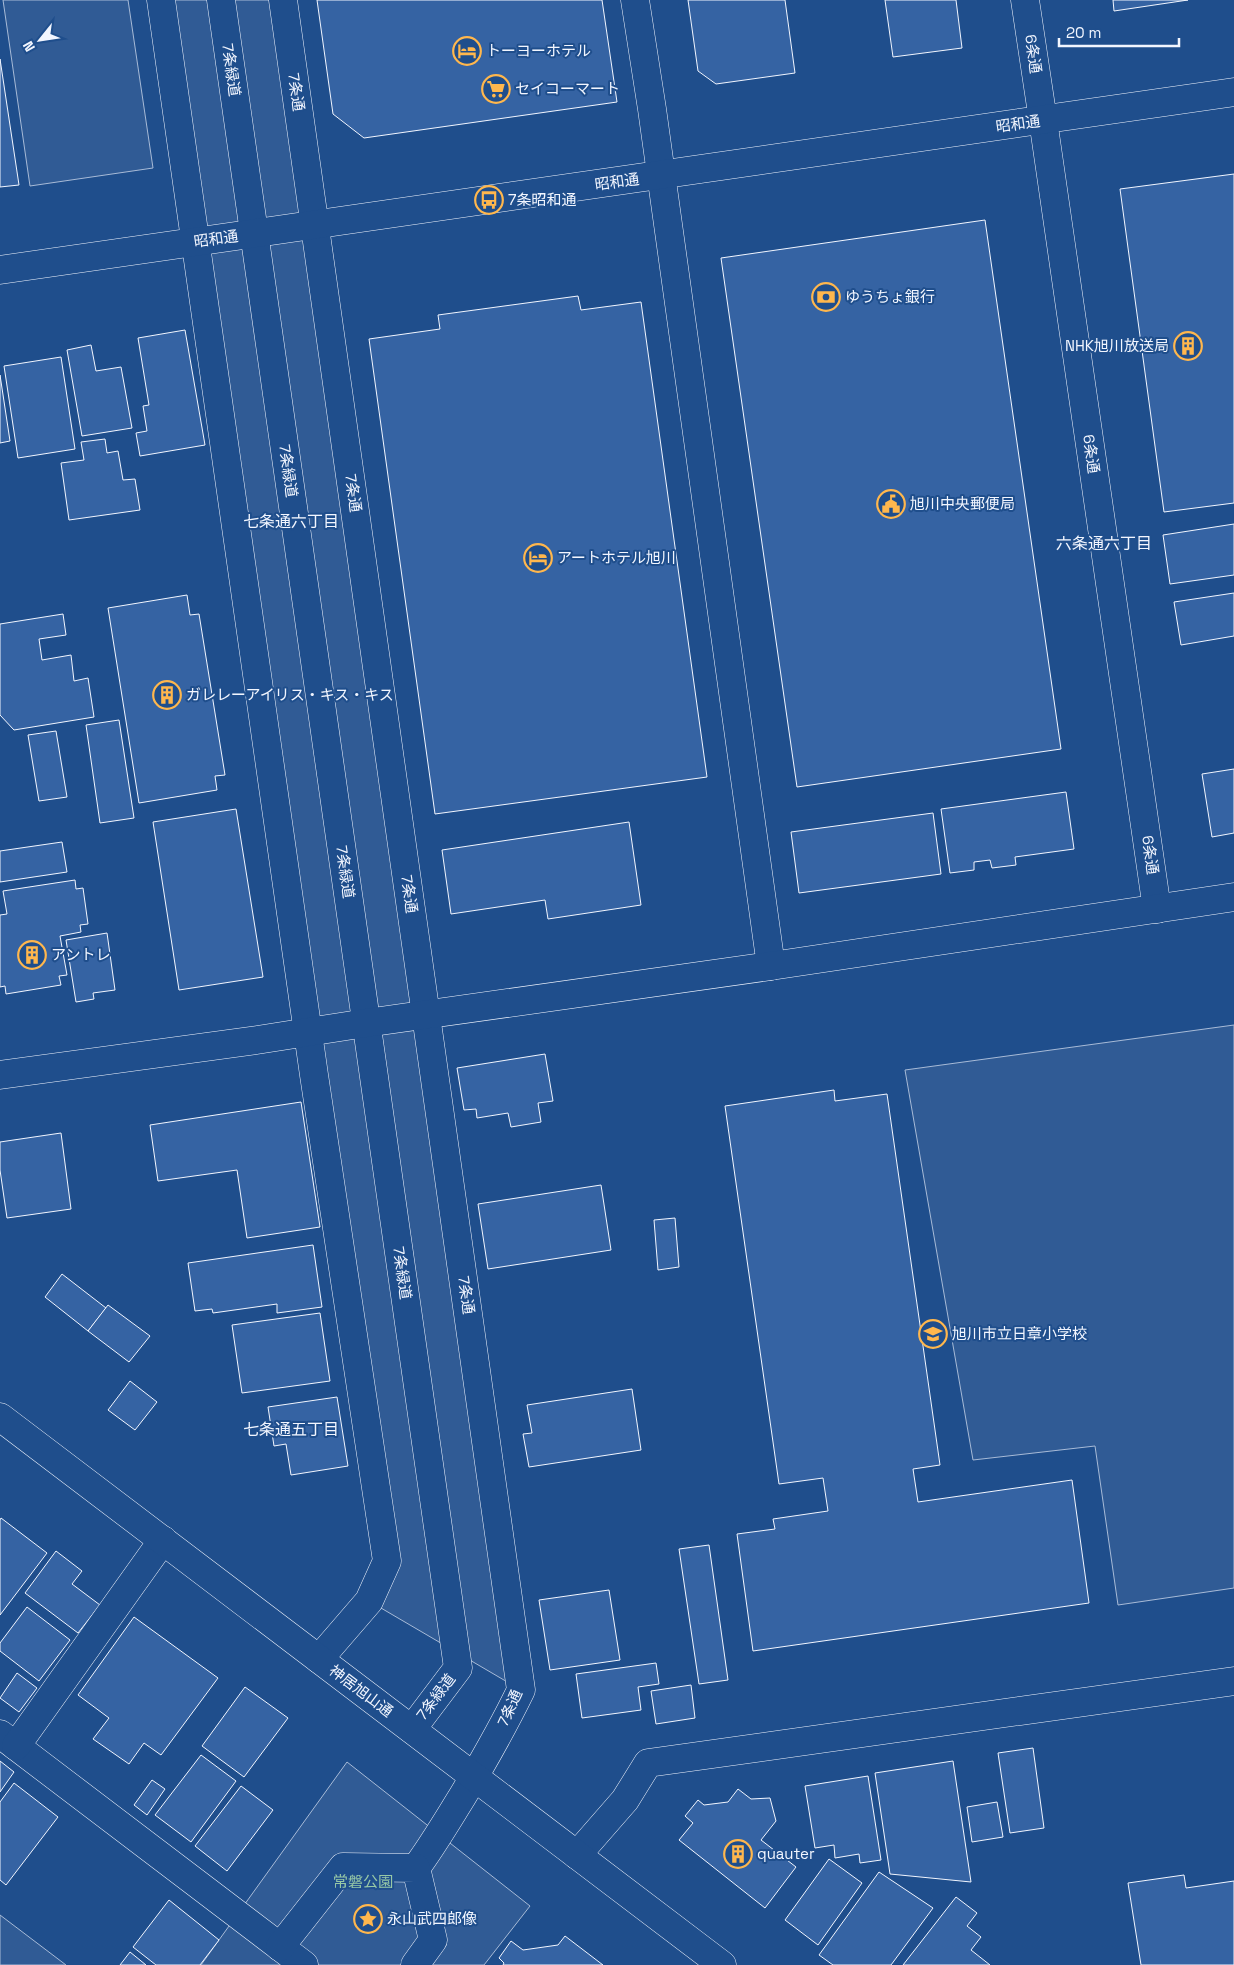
<svg xmlns="http://www.w3.org/2000/svg" width="1234" height="1965" font-family="'Space Grotesk','Noto Sans JP',sans-serif">
  <style>
    .built { fill: #305b95; stroke: #a8bbd7 }
    .building { fill: #3563a3; stroke: #f2f6ff }
    .lines { fill: none; stroke-linecap: round; stroke-linejoin: round }
    .street-casing { stroke: #f2f6ff; stroke-width: 29 }
    .secondary-casing { stroke: #f2f6ff; stroke-width: 29 }
    .highway-casing { stroke: #f2f6ff; stroke-width: 29 }
    .street { stroke: #1f4e8c; stroke-width: 28 }
    .secondary { stroke: #1f4e8c; stroke-width: 28 }
    .highway { stroke: #1f4e8c; stroke-width: 28 }
    .labels { text-anchor: middle; stroke-width: 4; stroke-linejoin: round; paint-order: stroke }
    .poi-label { font-size: 15px; fill: #f2f6ff; stroke: #1f4e8c; text-anchor: start }
    .street-label { font-size: 15px; fill: #f2f6ff; stroke: #1f4e8c }
    .park-label { font-size: 15px; fill: #97c8a6; stroke: #1f4e8c }
    .neighbourhood-label { font-size: 16px; fill: #f2f6ff; stroke: #1f4e8c }
  </style>
  <rect width="100%" height="100%" fill="#1f4e8c"/>
  <!-- built -->
  <g class="built">
    <path d="M 3,0 L 128,0 L 153,168 L 30,186 Z"/>
    <path d="M 153,0 L 283,0 L 521,1690 L 369,1601 L 387,1561 Z"/>
    <path d="M 1234,1025 L 1234,1588 L 1118,1605 L 1095,1446 L 973,1460 L 905,1070 Z"/>
    <path d="M 347,1762 L 530,1906 L 484,1965 L 201,1965 Z"/>
    <path d="M 0,1915 L 66,1965 L 0,1965 Z"/>
  </g>
  <!-- building -->
  <g class="building">
    <path d="M 317,0 L 602,0 L 617,102 L 364,138 L 333,114 Z"/>
    <path d="M 688,0 L 785,0 L 795,73 L 716,84 L 698,71 Z"/>
    <path d="M 885,0 L 956,0 L 962,48 L 893,57 Z"/>
    <path d="M 1113,0 L 1188,0 L 1114,11 Z"/>
    <path d="M 0,59 L 19,185 L 0,187 Z"/>
    <path d="M 1234,174 L 1234,503 L 1164,512 L 1120,189 Z"/>
    <path d="M 985,220 L 1061,749 L 797,787 L 721,258 Z"/>
    <path d="M 578,296 L 581,310 L 641,302 L 707,777 L 435,814 L 369,339 L 440,329 L 438,315 Z"/>
    <path d="M 185,330 L 205,445 L 140,456 L 136,433 L 147,431 L 143,406 L 149,405 L 138,338 Z"/>
    <path d="M 91,345 L 96,371 L 121,367 L 132,428 L 82,436 L 67,350 Z"/>
    <path d="M 61,357 L 75,449 L 18,458 L 4,366 Z"/>
    <path d="M 0,375 L 10,441 L 0,443 Z"/>
    <path d="M 105,439 L 107,453 L 118,451 L 123,480 L 135,479 L 140,510 L 69,520 L 61,463 L 84,460 L 81,442 Z"/>
    <path d="M 1234,524 L 1234,575 L 1170,584 L 1163,535 Z"/>
    <path d="M 1234,593 L 1234,636 L 1181,645 L 1174,602 Z"/>
    <path d="M 187,595 L 190,615 L 199,614 L 225,775 L 215,776 L 217,790 L 139,803 L 108,608 Z"/>
    <path d="M 63,614 L 66,635 L 39,639 L 42,660 L 71,655 L 74,681 L 88,678 L 94,717 L 14,730 L 0,715 L 0,624 Z"/>
    <path d="M 119,720 L 134,818 L 100,823 L 86,725 Z"/>
    <path d="M 56,731 L 67,797 L 39,801 L 28,735 Z"/>
    <path d="M 1234,769 L 1234,833 L 1212,837 L 1202,774 Z"/>
    <path d="M 1066,792 L 1074,849 L 1015,857 L 1016,865 L 992,868 L 990,860 L 974,862 L 974,870 L 950,873 L 941,809 Z"/>
    <path d="M 236,809 L 263,977 L 179,990 L 153,822 Z"/>
    <path d="M 933,813 L 941,874 L 799,893 L 791,832 Z"/>
    <path d="M 629,822 L 641,905 L 548,919 L 545,900 L 451,914 L 442,850 Z"/>
    <path d="M 62,842 L 67,872 L 0,882 L 0,851 Z"/>
    <path d="M 75,880 L 76,889 L 83,888 L 88,924 L 80,925 L 81,932 L 60,936 L 67,975 L 59,976 L 61,985 L 6,994 L 5,986 L 0,987 L 0,915 L 7,914 L 3,891 Z"/>
    <path d="M 107,933 L 115,990 L 93,993 L 94,999 L 76,1002 L 66,940 Z"/>
    <path d="M 545,1054 L 553,1101 L 538,1103 L 541,1122 L 511,1127 L 508,1113 L 477,1118 L 476,1109 L 464,1110 L 457,1068 Z"/>
    <path d="M 834,1090 L 835,1101 L 887,1094 L 940,1465 L 913,1469 L 918,1502 L 1072,1480 L 1089,1603 L 753,1651 L 737,1534 L 775,1529 L 773,1519 L 828,1511 L 823,1478 L 779,1484 L 725,1106 Z"/>
    <path d="M 301,1102 L 320,1227 L 247,1238 L 237,1170 L 158,1181 L 150,1125 Z"/>
    <path d="M 61,1133 L 71,1209 L 7,1218 L 0,1170 L 0,1142 Z"/>
    <path d="M 601,1185 L 611,1250 L 488,1269 L 478,1204 Z"/>
    <path d="M 675,1218 L 679,1267 L 658,1270 L 654,1220 Z"/>
    <path d="M 313,1245 L 322,1307 L 277,1313 L 277,1304 L 213,1313 L 212,1309 L 195,1311 L 188,1263 Z"/>
    <path d="M 62,1274 L 106,1308 L 88,1331 L 45,1297 Z"/>
    <path d="M 108,1305 L 150,1336 L 129,1362 L 88,1331 Z"/>
    <path d="M 320,1313 L 330,1381 L 242,1393 L 232,1325 Z"/>
    <path d="M 130,1381 L 157,1402 L 135,1430 L 108,1410 Z"/>
    <path d="M 632,1389 L 641,1450 L 529,1467 L 523,1434 L 532,1433 L 527,1405 Z"/>
    <path d="M 337,1397 L 348,1466 L 291,1475 L 286,1444 L 274,1446 L 268,1407 Z"/>
    <path d="M 1,1518 L 47,1553 L 0,1615 L 0,1520 Z"/>
    <path d="M 709,1545 L 728,1680 L 699,1684 L 679,1549 Z"/>
    <path d="M 56,1551 L 82,1571 L 72,1584 L 100,1605 L 78,1633 L 25,1593 Z"/>
    <path d="M 609,1590 L 620,1660 L 550,1670 L 539,1600 Z"/>
    <path d="M 27,1607 L 70,1640 L 39,1681 L 0,1651 L 0,1643 Z"/>
    <path d="M 134,1617 L 218,1678 L 161,1755 L 144,1743 L 129,1764 L 93,1739 L 109,1718 L 78,1695 Z"/>
    <path d="M 656,1663 L 659,1684 L 638,1687 L 641,1710 L 582,1718 L 576,1674 Z"/>
    <path d="M 17,1673 L 37,1688 L 19,1712 L 0,1698 Z"/>
    <path d="M 691,1685 L 695,1718 L 656,1724 L 651,1691 Z"/>
    <path d="M 245,1687 L 288,1718 L 244,1777 L 202,1746 Z"/>
    <path d="M 1033,1748 L 1044,1828 L 1010,1833 L 998,1753 Z"/>
    <path d="M 201,1755 L 236,1781 L 191,1842 L 155,1815 Z"/>
    <path d="M 0,1761 L 14,1772 L 0,1792 Z"/>
    <path d="M 953,1761 L 971,1882 L 890,1874 L 875,1773 Z"/>
    <path d="M 868,1776 L 881,1860 L 860,1863 L 859,1854 L 835,1858 L 834,1845 L 815,1848 L 805,1786 Z"/>
    <path d="M 152,1780 L 165,1789 L 147,1815 L 134,1805 Z"/>
    <path d="M 14,1783 L 58,1817 L 6,1885 L 0,1880 L 0,1802 Z"/>
    <path d="M 241,1786 L 273,1810 L 227,1871 L 195,1846 Z"/>
    <path d="M 738,1789 L 751,1799 L 770,1798 L 776,1821 L 761,1840 L 796,1867 L 765,1908 L 679,1840 L 693,1823 L 685,1816 L 698,1800 L 704,1805 L 728,1802 Z"/>
    <path d="M 997,1802 L 1003,1837 L 972,1842 L 967,1807 Z"/>
    <path d="M 829,1859 L 862,1883 L 818,1945 L 785,1920 Z"/>
    <path d="M 879,1872 L 933,1908 L 891,1965 L 833,1965 L 819,1955 Z"/>
    <path d="M 1184,1875 L 1186,1888 L 1234,1881 L 1234,1965 L 1141,1965 L 1128,1883 Z"/>
    <path d="M 956,1897 L 977,1913 L 967,1926 L 981,1937 L 971,1950 L 990,1965 L 903,1965 Z"/>
    <path d="M 169,1900 L 219,1940 L 200,1965 L 156,1965 L 133,1947 Z"/>
    <path d="M 565,1936 L 603,1965 L 503,1965 L 504,1963 L 499,1958 L 511,1941 L 523,1950 L 558,1945 Z"/>
    <path d="M 130,1952 L 146,1965 L 120,1965 Z"/>
  </g>
  <g class="lines">
    <defs>
      <g id="street">
        <path d="M 161,0 L 314,1075 L 387,1561 L 369,1601 L 319,1659"/>
        <path d="M 221,0 L 458,1668 L 412,1729"/>
        <path d="M 283,0 L 521,1690 C 503,1727 483,1762 462,1797 C 447,1821 433,1845 416,1868"/>
        <path d="M 635,0 L 652,109 L 771,966"/>
        <path d="M 1043,120 L 1157,909"/>
        <path d="M 0,1734 L 304,1965"/>
        <path d="M 16,1746 L 163,1540"/>
        <path d="M 577,1855 L 625,1800 L 648,1763 L 1234,1681"/>
        <path d="M 280,1947 L 343,1867 L 416,1868 L 433,1940 L 415,1965"/>
      </g>
      <g id="secondary">
        <path d="M 1025,0 L 1043,120"/>
        <path d="M 0,1075 L 257,1040 L 366,1023 L 771,966 L 1234,897"/>
        <path d="M 0,1417 L 722,1965"/>
      </g>
      <path id="highway" d="M 0,270 L 1234,92"/>
    </defs>
    <!-- street casing -->
    <use href="#street" class="street-casing"/>
    <!-- secondary casing -->
    <use href="#secondary" class="secondary-casing"/>
    <!-- highway casing -->
    <use href="#highway" class="highway-casing"/>
    <!-- street -->
    <use href="#street" class="street"/>
    <!-- secondary -->
    <use href="#secondary" class="secondary"/>
    <!-- highway -->
    <use href="#highway" class="highway"/>
  </g>
  <!-- icons -->
  <defs>
    <symbol id="hotel-ring" viewBox="-11 -11 22 22"><circle r="9.5" fill="#1f4e8c" stroke="#ffb74d" stroke-width="1.5"/><path d="M-6-4.5h1.5V1H6V5H4.5V3h-9V5H-6ZM-4 0a1.8 1.8 0 1 1 3.6 0ZM.5 0V-2.5h3Q6-2.5 6 0Z" fill="#ffb74d"/></symbol>
    <symbol id="supermarket-ring" viewBox="-11 -11 22 22"><circle r="9.5" fill="#1f4e8c" stroke="#ffb74d" stroke-width="1.5"/><path d="M-6-5.5h2.5l.6 2H6L4.5 2H-2.5L-4.4-4H-6ZM-1.5 3.2a1.3 1.3 0 1 0 .1 0ZM3 3.2a1.3 1.3 0 1 0 .1 0Z" fill="#ffb74d"/></symbol>
    <symbol id="bus-ring" viewBox="-11 -11 22 22"><circle r="9.5" fill="#1f4e8c" stroke="#ffb74d" stroke-width="1.5"/><path d="M-5-6H5V4H4V6H2V4H-2V6H-4V4H-5ZM-3.5-4V0h7V-4ZM-3.5 1.2v1.5H-2V1.2ZM2 1.2v1.5H3.5V1.2Z" fill="#ffb74d"/></symbol>
    <symbol id="bank-ring" viewBox="-11 -11 22 22"><circle r="9.5" fill="#1f4e8c" stroke="#ffb74d" stroke-width="1.5"/><path d="M-6-4H6V4H-6ZM0-2.3a2.3 2.3 0 1 0 0 4.6a2.3 2.3 0 1 0 0-4.6Z" fill="#ffb74d"/></symbol>
    <symbol id="building-ring" viewBox="-11 -11 22 22"><circle r="9.5" fill="#1f4e8c" stroke="#ffb74d" stroke-width="1.5"/><path d="M-4-6H4V6H1V3H-1V6H-4ZM-2.5-4.3h1.7v1.8h-1.7ZM.8-4.3h1.7v1.8H.8ZM-2.5-1h1.7V.8h-1.7ZM.8-1h1.7V.8H.8Z" fill="#ffb74d"/></symbol>
    <symbol id="civic-ring" viewBox="-11 -11 22 22"><circle r="9.5" fill="#1f4e8c" stroke="#ffb74d" stroke-width="1.5"/><path d="M-.6-6.5H3V-4.5H.6V-3L4-1V1h2V6H-6V1h2V-1L-.6-3ZM-1.2 2.5V6h2.4V2.5Z" fill="#ffb74d"/></symbol>
    <symbol id="school-ring" viewBox="-11 -11 22 22"><circle r="9.5" fill="#1f4e8c" stroke="#ffb74d" stroke-width="1.5"/><path d="M0-5L7-2L0 1L-7-2ZM-4 1L0 2.5L4 1V4Q0 6-4 4Z" fill="#ffb74d"/></symbol>
    <symbol id="sight-ring" viewBox="-11 -11 22 22"><circle r="9.5" fill="#1f4e8c" stroke="#ffb74d" stroke-width="1.5"/><path d="M0-6L1.8-2.2L6-1.7L2.9 1.2L3.7 5.4L0 3.3L-3.7 5.4L-2.9 1.2L-6-1.7L-1.8-2.2Z" fill="#ffb74d"/></symbol>
  </defs>
  <g fill-rule="evenodd">
    <use href="#hotel-ring" x="451" y="35" width="32" height="32"/>
    <use href="#supermarket-ring" x="480" y="73" width="32" height="32"/>
    <use href="#bus-ring" x="473" y="184" width="32" height="32"/>
    <use href="#bank-ring" x="810" y="281" width="32" height="32"/>
    <use href="#building-ring" x="1172" y="330" width="32" height="32"/>
    <use href="#civic-ring" x="875" y="488" width="32" height="32"/>
    <use href="#hotel-ring" x="522" y="542" width="32" height="32"/>
    <use href="#building-ring" x="151" y="679" width="32" height="32"/>
    <use href="#building-ring" x="16" y="939" width="32" height="32"/>
    <use href="#school-ring" x="917" y="1318" width="32" height="32"/>
    <use href="#building-ring" x="722" y="1838" width="32" height="32"/>
    <use href="#sight-ring" x="352" y="1903" width="32" height="32"/>
  </g>
  <g class="labels">
    <!-- poi labels -->
    <g class="poi-label">
      <text x="486" y="56">トーヨーホテル</text>
      <text x="515" y="94">セイコーマート</text>
      <text x="508" y="205">7条昭和通</text>
      <text x="845" y="302">ゆうちょ銀行</text>
      <text x="1169" y="351" text-anchor="end">NHK旭川放送局</text>
      <text x="910" y="509">旭川中央郵便局</text>
      <text x="557" y="563">アートホテル旭川</text>
      <text x="186" y="700">ガレレーアイリス・キス・キス</text>
      <text x="51" y="960">アントレ</text>
      <text x="952" y="1339">旭川市立日章小学校</text>
      <text x="757" y="1859">quauter</text>
      <text x="387" y="1924">永山武四郎像</text>
    </g>
    <!-- street labels -->
    <g class="street-label">
      <text transform="translate(1033 54) rotate(82)" y="5">6条通</text>
      <text transform="translate(231 70) rotate(82)" y="5">7条緑道</text>
      <text transform="translate(296 92) rotate(82)" y="5">7条通</text>
      <text transform="translate(1018 124) rotate(-8)" y="5">昭和通</text>
      <text transform="translate(617 182) rotate(-8)" y="5">昭和通</text>
      <text transform="translate(216 239) rotate(-8)" y="5">昭和通</text>
      <text transform="translate(1091 454) rotate(82)" y="5">6条通</text>
      <text transform="translate(288 471) rotate(82)" y="5">7条緑道</text>
      <text transform="translate(353 493) rotate(82)" y="5">7条通</text>
      <text transform="translate(1150 855) rotate(82)" y="5">6条通</text>
      <text transform="translate(345 872) rotate(82)" y="5">7条緑道</text>
      <text transform="translate(409 894) rotate(82)" y="5">7条通</text>
      <text transform="translate(402 1273) rotate(82)" y="5">7条緑道</text>
      <text transform="translate(466 1295) rotate(82)" y="5">7条通</text>
      <text transform="translate(361 1691) rotate(37)" y="5">神居旭山通</text>
      <text transform="translate(436 1697) rotate(-53)" y="5">7条緑道</text>
      <text transform="translate(510 1708) rotate(-66)" y="5">7条通</text>
    </g>
    <!-- park labels -->
    <g class="park-label">
      <text x="363" y="1887">常磐公園</text>
    </g>
    <!-- neighbourhood labels -->
    <g class="neighbourhood-label">
      <text x="291" y="527">七条通六丁目</text>
      <text x="1104" y="549">六条通六丁目</text>
      <text x="291" y="1435">七条通五丁目</text>
    </g>
  </g>
  <!-- north arrow -->
  <g transform="translate(40 40) rotate(240)" stroke="#1f4e8c" stroke-width="4" paint-order="stroke">
  <path d="M0-4L9 19L0 12L-9 19Z" fill="#f2f6ff"/>
  <text y="-8" font-size="14" font-weight="bold" text-anchor="middle" fill="#f2f6ff">N</text>
  </g>
  <!-- scale -->
  <path d="M1059 38v8h120v-8" fill="none" stroke="#f2f6ff" stroke-width="2.5"/>
  <text x="1066" y="38" font-size="15" fill="#f2f6ff" stroke="#1f4e8c" stroke-width="4" paint-order="stroke">20 m</text>
</svg>
